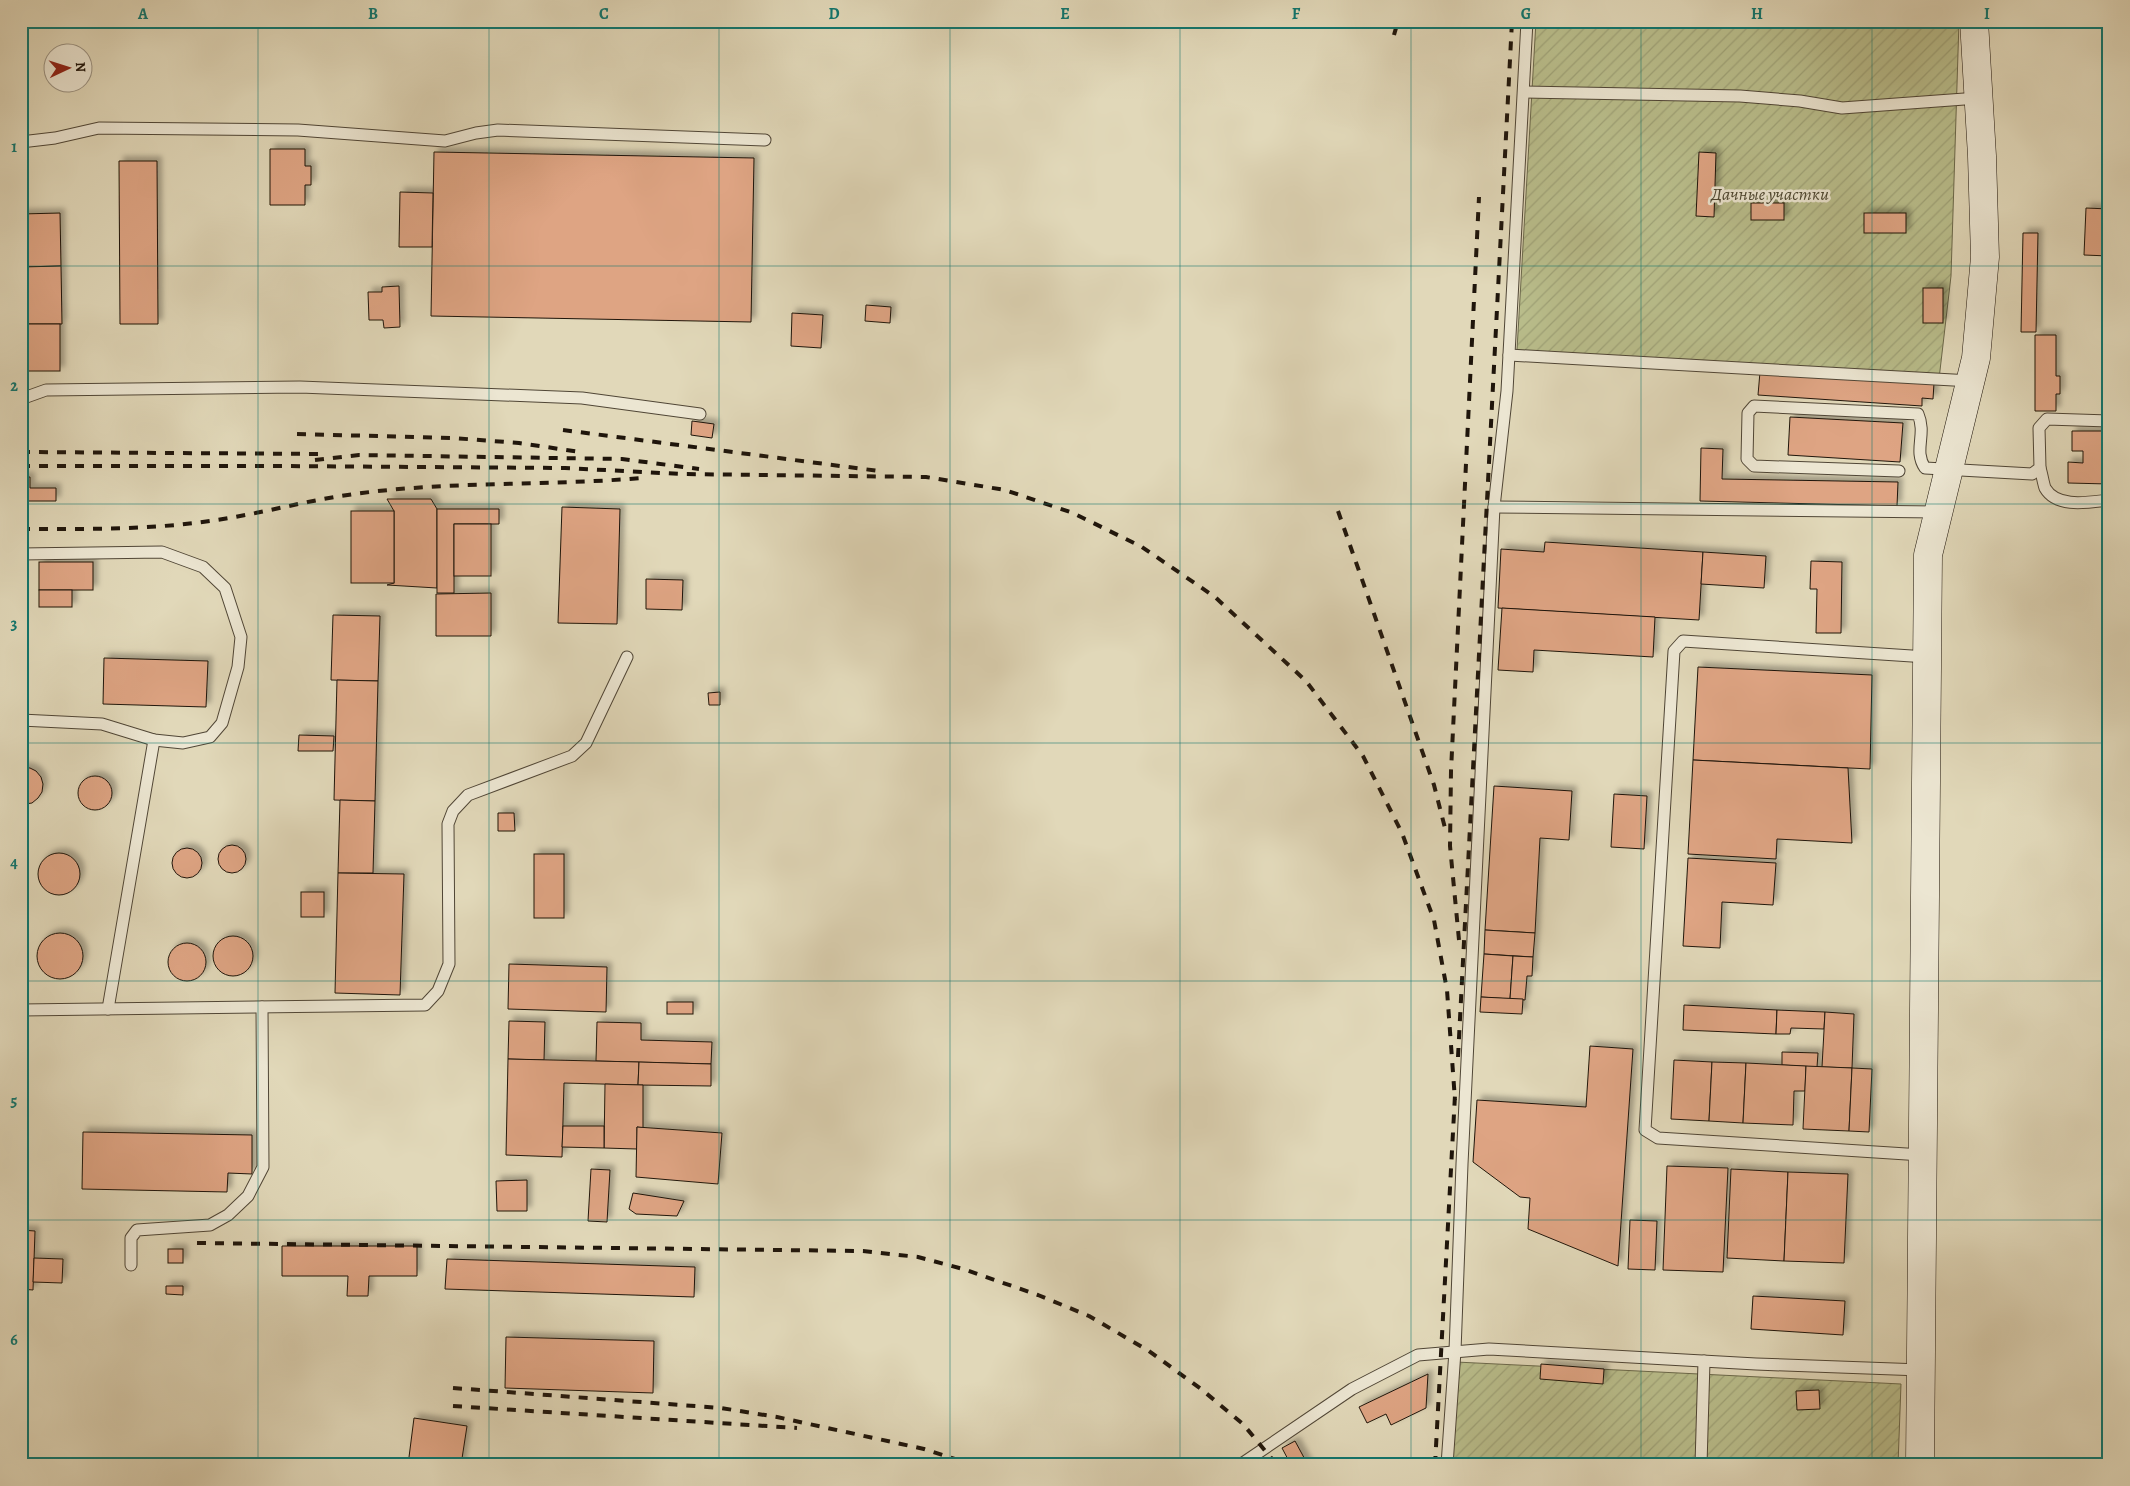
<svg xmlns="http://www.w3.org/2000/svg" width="2130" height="1486" font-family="Alegreya,serif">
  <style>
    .garden { fill: url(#garden-furrows); stroke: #6c694b }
    .building { fill: #dea483; stroke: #1f150b; filter: url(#shadow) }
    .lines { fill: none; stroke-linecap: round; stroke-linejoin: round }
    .service-casing { stroke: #504636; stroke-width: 13 }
    .secondary-casing { stroke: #1f150b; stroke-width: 29 }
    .service { stroke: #ece6d2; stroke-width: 11 }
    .secondary { stroke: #ece6d2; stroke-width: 28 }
    .rail { stroke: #1f150b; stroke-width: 4; stroke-dasharray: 9 9; stroke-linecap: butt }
    .grid { fill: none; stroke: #0f766e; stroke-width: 1; stroke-opacity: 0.55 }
    .labels { text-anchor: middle; stroke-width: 5; stroke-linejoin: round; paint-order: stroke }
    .park-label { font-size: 18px; font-style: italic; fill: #4d4731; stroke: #ece6d2 }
    .neatline { fill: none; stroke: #0f766e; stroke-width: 2 }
    .grid-label { font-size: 16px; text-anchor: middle; font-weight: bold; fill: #0f766e }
  </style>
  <defs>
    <pattern id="garden-furrows" width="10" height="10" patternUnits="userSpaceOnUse" patternTransform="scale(1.25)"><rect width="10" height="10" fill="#b9bd8b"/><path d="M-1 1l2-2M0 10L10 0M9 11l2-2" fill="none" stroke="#9fa277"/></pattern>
    <filter id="shadow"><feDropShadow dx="4.5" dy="-4.5" stdDeviation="2.5" flood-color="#0004"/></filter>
  </defs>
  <rect width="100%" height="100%" fill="#e1d8b9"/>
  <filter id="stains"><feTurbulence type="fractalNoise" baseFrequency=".004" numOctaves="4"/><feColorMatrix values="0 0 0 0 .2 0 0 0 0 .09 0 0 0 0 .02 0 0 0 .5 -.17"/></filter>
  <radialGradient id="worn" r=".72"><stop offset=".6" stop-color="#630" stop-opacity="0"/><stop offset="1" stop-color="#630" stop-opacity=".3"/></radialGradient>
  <!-- garden -->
  <g class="garden">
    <path d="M 1536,21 L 1959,21 L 1951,276 L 1939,379 L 1517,350 Z"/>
    <path d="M 1456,1362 L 1901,1384 L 1898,1465 L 1452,1465 Z"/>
  </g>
  <!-- building -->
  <g class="building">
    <path d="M 270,149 L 305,149 L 305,166 L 311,166 L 311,185 L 305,185 L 305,205 L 270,205 Z"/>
    <path d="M 434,152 L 754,158 L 751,322 L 431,316 Z"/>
    <path d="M 1699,152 L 1716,153 L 1714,217 L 1696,216 Z"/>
    <path d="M 119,161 L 157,161 L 158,324 L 120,324 Z"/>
    <path d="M 400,192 L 433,193 L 432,247 L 399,247 Z"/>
    <rect x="1751" y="203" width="33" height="17"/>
    <path d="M 2086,208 L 2109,209 L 2109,256 L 2084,255 Z"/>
    <path d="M 60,213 L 61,266 L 21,267 L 21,214 Z"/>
    <rect x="1864" y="213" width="42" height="20"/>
    <path d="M 2023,233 L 2038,233 L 2036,332 L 2021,332 Z"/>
    <path d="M 61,266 L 62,324 L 21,324 L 21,267 Z"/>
    <path d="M 399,286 L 400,327 L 384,328 L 383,320 L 369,320 L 368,292 L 382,292 L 382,287 Z"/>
    <rect x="1923" y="288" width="20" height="35"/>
    <path d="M 866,305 L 891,307 L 890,323 L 865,321 Z"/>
    <path d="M 792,313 L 823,315 L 821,348 L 791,346 Z"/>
    <rect x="21" y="324" width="39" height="47"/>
    <path d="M 2035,335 L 2056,335 L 2056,376 L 2060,376 L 2060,394 L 2056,394 L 2056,411 L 2035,411 Z"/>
    <path d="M 1760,372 L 1934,383 L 1933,399 L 1922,398 L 1922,406 L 1758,395 Z"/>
    <path d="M 1790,417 L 1903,423 L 1900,462 L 1788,455 Z"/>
    <path d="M 692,421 L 714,424 L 712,438 L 691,435 Z"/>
    <path d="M 2072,431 L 2109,431 L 2109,484 L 2068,483 L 2068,462 L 2083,463 L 2083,451 L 2072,451 Z"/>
    <path d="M 1701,448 L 1723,449 L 1722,479 L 1898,482 L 1897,506 L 1700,501 Z"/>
    <path d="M 21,477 L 30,477 L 30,488 L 56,488 L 56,501 L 21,501 Z"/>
    <path d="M 387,499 L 431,499 L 437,509 L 437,588 L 387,585 L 394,583 L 394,511 Z"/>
    <path d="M 562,507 L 620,509 L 617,624 L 558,623 Z"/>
    <path d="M 437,509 L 499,509 L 499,524 L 454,524 L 454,593 L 437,593 Z"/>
    <rect x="351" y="511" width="43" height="72"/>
    <rect x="454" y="524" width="37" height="52"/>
    <path d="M 1545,542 L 1703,552 L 1699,620 L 1498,608 L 1501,549 L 1544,552 Z"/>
    <path d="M 1703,552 L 1766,556 L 1764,588 L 1701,584 Z"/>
    <path d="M 1811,561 L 1842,562 L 1841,633 L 1816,633 L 1817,589 L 1810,589 Z"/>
    <rect x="39" y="562" width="54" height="28"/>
    <path d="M 646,579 L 683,580 L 682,610 L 646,609 Z"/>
    <rect x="39" y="590" width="33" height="17"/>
    <path d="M 491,593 L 491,636 L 436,636 L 436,594 Z"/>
    <path d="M 1502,608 L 1655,617 L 1653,657 L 1534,650 L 1533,672 L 1498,670 Z"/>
    <path d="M 333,615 L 380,616 L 378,681 L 331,680 Z"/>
    <path d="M 104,658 L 208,661 L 206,707 L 103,704 Z"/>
    <path d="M 1698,667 L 1872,675 L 1870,769 L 1693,760 Z"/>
    <path d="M 337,680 L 378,681 L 375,801 L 334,800 Z"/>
    <path d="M 720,692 L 720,705 L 709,705 L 708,693 Z"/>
    <path d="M 299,735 L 334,736 L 333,751 L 298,751 Z"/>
    <path d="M 1693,760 L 1848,768 L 1852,843 L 1777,839 L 1776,859 L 1688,854 Z"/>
    <path d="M 21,767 L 30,768 L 36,771 L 41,777 L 43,784 L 42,792 L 38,798 L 32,803 L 25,804 L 21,804 Z"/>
    <circle cx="95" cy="793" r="17"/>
    <path d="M 1494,786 L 1572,791 L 1569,840 L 1540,838 L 1535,933 L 1485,930 Z"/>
    <path d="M 1614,794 L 1647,796 L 1644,849 L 1611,847 Z"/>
    <path d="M 340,800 L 375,801 L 373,873 L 338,873 Z"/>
    <path d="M 498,813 L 514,813 L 515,831 L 498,831 Z"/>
    <circle cx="232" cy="859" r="14"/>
    <circle cx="187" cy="863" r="15"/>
    <circle cx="59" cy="874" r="21"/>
    <rect x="534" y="854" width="30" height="64"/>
    <path d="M 1688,858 L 1776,863 L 1773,905 L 1722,902 L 1720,948 L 1683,946 Z"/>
    <path d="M 338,873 L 404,874 L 400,995 L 335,993 Z"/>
    <rect x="301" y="892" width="23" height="25"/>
    <path d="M 1485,930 L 1535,933 L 1533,957 L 1484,954 Z"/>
    <circle cx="60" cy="956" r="23"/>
    <circle cx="233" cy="956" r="20"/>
    <circle cx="187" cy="962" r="19"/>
    <path d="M 1484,954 L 1513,956 L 1510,999 L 1481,997 Z"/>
    <path d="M 1513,956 L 1533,957 L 1532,976 L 1527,976 L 1525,1000 L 1510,999 Z"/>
    <path d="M 509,964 L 607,967 L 606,1012 L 508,1009 Z"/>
    <path d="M 1481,997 L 1523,999 L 1522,1014 L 1480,1012 Z"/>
    <rect x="667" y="1002" width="26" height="12"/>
    <path d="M 1684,1005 L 1777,1010 L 1776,1034 L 1683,1030 Z"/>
    <path d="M 1777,1010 L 1825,1012 L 1824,1029 L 1791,1028 L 1790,1034 L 1776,1034 Z"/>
    <path d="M 1825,1012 L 1854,1014 L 1852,1068 L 1822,1067 Z"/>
    <path d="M 509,1021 L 545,1022 L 544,1060 L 508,1059 Z"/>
    <path d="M 597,1022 L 641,1023 L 641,1040 L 712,1042 L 711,1064 L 596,1061 Z"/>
    <path d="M 1590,1046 L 1633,1049 L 1618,1266 L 1528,1229 L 1530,1198 L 1520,1197 L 1473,1162 L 1477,1100 L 1586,1107 Z"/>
    <path d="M 1782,1052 L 1818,1053 L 1817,1067 L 1782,1065 Z"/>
    <path d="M 508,1059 L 639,1062 L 638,1085 L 564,1083 L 562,1157 L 506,1155 Z"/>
    <path d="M 1674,1060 L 1712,1062 L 1709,1121 L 1671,1119 Z"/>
    <path d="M 639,1062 L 711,1064 L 711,1086 L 638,1085 Z"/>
    <path d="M 1712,1062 L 1746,1063 L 1743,1123 L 1709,1121 Z"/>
    <path d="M 1746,1063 L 1806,1066 L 1805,1091 L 1794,1091 L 1793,1125 L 1743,1123 Z"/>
    <path d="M 1806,1066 L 1852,1068 L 1849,1131 L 1803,1129 Z"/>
    <path d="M 1852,1068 L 1872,1069 L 1869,1132 L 1849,1131 Z"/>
    <path d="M 605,1084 L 643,1085 L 643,1128 L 637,1127 L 637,1149 L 604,1148 Z"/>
    <path d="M 563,1126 L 604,1126 L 604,1148 L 562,1147 Z"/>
    <path d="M 637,1127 L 722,1133 L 718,1184 L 636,1177 Z"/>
    <path d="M 83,1132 L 252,1135 L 252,1174 L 228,1173 L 227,1192 L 82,1189 Z"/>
    <path d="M 1667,1166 L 1728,1168 L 1723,1272 L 1663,1270 Z"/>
    <path d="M 591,1169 L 610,1170 L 607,1222 L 588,1221 Z"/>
    <path d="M 1731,1169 L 1788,1172 L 1784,1261 L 1727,1258 Z"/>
    <path d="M 1788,1172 L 1848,1174 L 1844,1263 L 1784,1261 Z"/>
    <path d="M 527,1180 L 527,1211 L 497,1211 L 496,1181 Z"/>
    <path d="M 633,1193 L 684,1201 L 677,1216 L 636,1214 L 629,1209 Z"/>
    <path d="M 1630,1220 L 1657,1221 L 1655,1270 L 1628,1269 Z"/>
    <path d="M 21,1230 L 35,1231 L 33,1290 L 21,1289 Z"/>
    <path d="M 282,1246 L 417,1246 L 417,1276 L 369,1276 L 368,1296 L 347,1296 L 348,1276 L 282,1276 Z"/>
    <rect x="168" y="1249" width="15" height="14"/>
    <path d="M 34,1258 L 63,1259 L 62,1283 L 33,1282 Z"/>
    <path d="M 447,1259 L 695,1267 L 694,1297 L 445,1289 Z"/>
    <path d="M 166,1286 L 183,1286 L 183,1295 L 166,1294 Z"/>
    <path d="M 1753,1296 L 1845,1301 L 1843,1335 L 1751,1329 Z"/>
    <path d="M 506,1337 L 654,1341 L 653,1393 L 505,1388 Z"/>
    <path d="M 1541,1364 L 1604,1369 L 1603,1384 L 1540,1379 Z"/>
    <path d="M 1428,1374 L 1426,1408 L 1391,1425 L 1386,1414 L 1367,1423 L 1359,1407 Z"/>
    <path d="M 1819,1390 L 1820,1409 L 1797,1410 L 1796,1391 Z"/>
    <path d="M 414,1418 L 467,1426 L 461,1465 L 408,1465 Z"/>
    <path d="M 1295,1441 L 1308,1465 L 1291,1465 L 1282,1448 Z"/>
  </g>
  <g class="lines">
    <defs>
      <g id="service">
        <path d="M 1524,92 L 1740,96 L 1800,101 L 1842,108 L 1978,98"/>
        <path d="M 21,142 L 55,138 L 99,128 L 298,130 L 445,141 L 476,133 L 498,130 L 765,140"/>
        <path d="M 1509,355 L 1971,381"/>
        <path d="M 21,399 L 46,390 L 300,387 L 582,398 L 700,414"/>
        <path d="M 2040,468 C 2042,474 2043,482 2045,488 C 2057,509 2090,502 2109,500"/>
        <path d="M 1899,471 L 1754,466 L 1747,459 L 1748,413 L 1754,406 L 1918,414 C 1927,435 1913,450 1925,468 L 2032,474 L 2040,468 L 2039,428 L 2047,419 L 2109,421"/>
        <path d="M 1494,507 L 1938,512"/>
        <path d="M 21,554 L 162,552 L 203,567 L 225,588 L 241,637 L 238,667 L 222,723 L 210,737 L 183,743 L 154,740 L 102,724 L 21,720"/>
        <path d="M 108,1009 L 154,740"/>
        <path d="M 21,1010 L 425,1005 L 438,991 L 449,964 L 448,824 L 453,811 L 468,795 L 572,756 L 586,743 L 627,657"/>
        <path d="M 1922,1155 L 1658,1138 L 1645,1130 L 1674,651 L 1683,641 L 1927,657"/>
        <path d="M 131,1265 L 131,1238 L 137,1230 L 210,1225 L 228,1215 L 248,1196 L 263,1167 L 262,1007"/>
        <path d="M 1240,1465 L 1352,1389 L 1418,1355 L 1489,1349 L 1756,1364 L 1921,1370"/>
        <path d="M 1447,1465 L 1455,1351 L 1462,1164 L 1494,507 L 1507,391 L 1527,21"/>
        <path d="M 1701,1465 L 1704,1361"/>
      </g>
      <path id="secondary" d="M 1920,1465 L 1928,555 L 1976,358 L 1985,257 L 1982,156 L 1974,21"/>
    </defs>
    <!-- service casing -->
    <use href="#service" class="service-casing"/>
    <!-- secondary casing -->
    <use href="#secondary" class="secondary-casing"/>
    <!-- service -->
    <use href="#service" class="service"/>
    <!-- secondary -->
    <use href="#secondary" class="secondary"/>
    <!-- rail -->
    <g class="rail">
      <path d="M 1394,35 L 1398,21"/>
      <path d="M 563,430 L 879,471"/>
      <path d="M 297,434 L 453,438 L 519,443 L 580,452"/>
      <path d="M 21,452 L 324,454"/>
      <path d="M 315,460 L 359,455 L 622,459 L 699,469"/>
      <path d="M 21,466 L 276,466 L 565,468 L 681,474 L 926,477 L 1005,490 L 1073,513 L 1142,547 L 1215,597 L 1306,681 L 1363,756 L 1402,833 L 1434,920 L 1447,990 L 1455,1100"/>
      <path d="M 1338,511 L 1434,785 L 1446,832"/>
      <path d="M 21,529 C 84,529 147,530 210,521 C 261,514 311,499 362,493 C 455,481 548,486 641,478"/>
      <path d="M 1459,940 L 1450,846 L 1451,771 L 1479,197"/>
      <path d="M 1458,1057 L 1512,21"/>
      <path d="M 197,1243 L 863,1251 L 918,1257 L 963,1269 L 1038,1295 L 1089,1316 L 1149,1351 L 1201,1389 L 1243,1424 L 1277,1465"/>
      <path d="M 453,1388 L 721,1408 L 777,1417 L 924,1449 L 974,1465"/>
      <path d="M 453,1406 L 797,1428"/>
      <path d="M 1435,1465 L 1455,1095"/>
    </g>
  </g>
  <!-- grid -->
  <path class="grid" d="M 258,21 L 258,1465M 489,21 L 489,1465M 719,21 L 719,1465M 950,21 L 950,1465M 1180,21 L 1180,1465M 1411,21 L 1411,1465M 1641,21 L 1641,1465M 1872,21 L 1872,1465M 21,266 L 2109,266M 21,504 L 2109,504M 21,743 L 2109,743M 21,981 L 2109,981M 21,1220 L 2109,1220"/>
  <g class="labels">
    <!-- park labels -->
    <g class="park-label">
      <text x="1770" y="200">Дачные участки</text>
    </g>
  </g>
  <!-- margin -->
  <rect width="2130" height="1486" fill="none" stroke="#e1d8b9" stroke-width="55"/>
  <!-- north arrow -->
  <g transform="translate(68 68) rotate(86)"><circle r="24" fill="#ece6d2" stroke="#9a9282"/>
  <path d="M0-4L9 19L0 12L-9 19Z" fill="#8f2418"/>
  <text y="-8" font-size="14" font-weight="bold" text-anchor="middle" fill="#1f150b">N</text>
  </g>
  <rect x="28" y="28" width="2074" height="1430" class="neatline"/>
  <g class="grid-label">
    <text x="143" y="19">A</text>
    <text x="373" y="19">B</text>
    <text x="604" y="19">C</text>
    <text x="834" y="19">D</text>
    <text x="1065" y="19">E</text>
    <text x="1296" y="19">F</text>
    <text x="1526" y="19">G</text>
    <text x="1757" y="19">H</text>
    <text x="1987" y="19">I</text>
    <text x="14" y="152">1</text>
    <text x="14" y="391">2</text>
    <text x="14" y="629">3</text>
    <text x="14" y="868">4</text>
    <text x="14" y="1106">5</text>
    <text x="14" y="1345">6</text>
  </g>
  <rect width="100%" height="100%" filter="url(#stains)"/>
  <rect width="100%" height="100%" fill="url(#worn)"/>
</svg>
